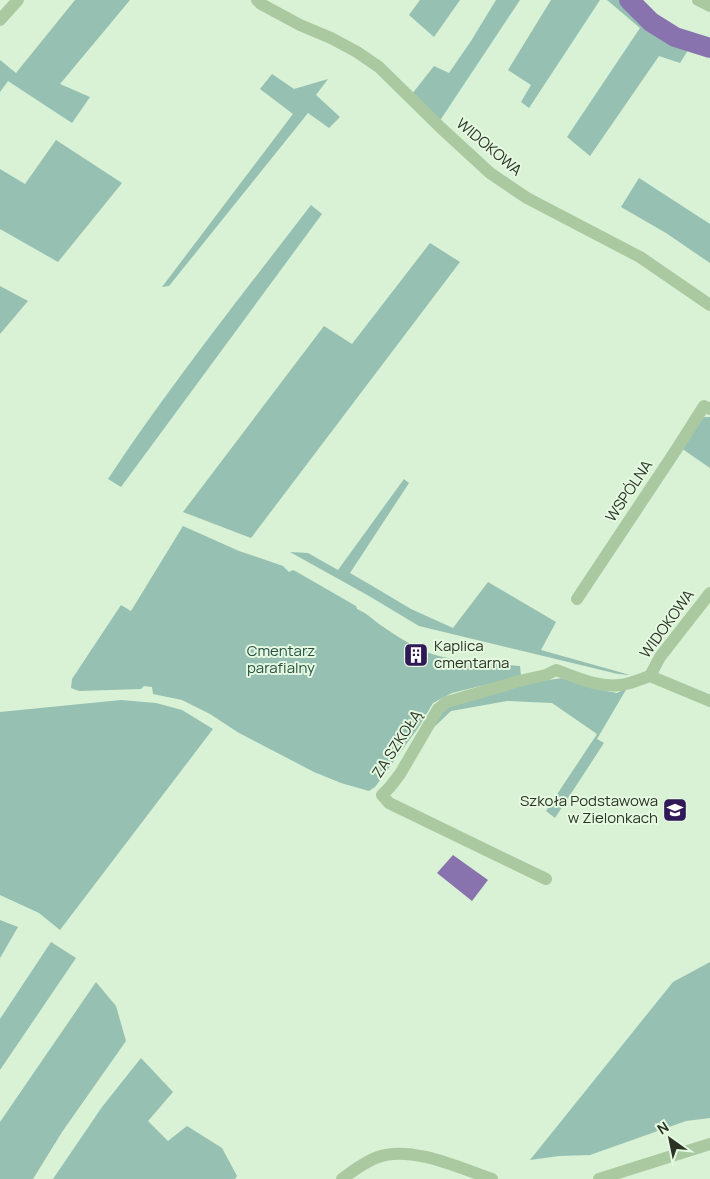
<svg xmlns="http://www.w3.org/2000/svg" width="710" height="1179" font-family="Manrope,sans-serif">
  <style>
    .green { fill: #95c0b2 }
    .water { fill: #8973af }
    .lines { fill: none; stroke-linecap: round; stroke-linejoin: round }
    .river { stroke: #8973af; stroke-width: 20 }
    .minor { stroke: #aac9a1; stroke-width: 12 }
    .labels { text-anchor: middle; stroke-width: 4; stroke-linejoin: round; paint-order: stroke }
    .street-label { font-size: 15px; fill: #2a3324; stroke: #e5f9e1 }
    .poi-label { font-size: 15px; fill: #2a3324; stroke: #e5f9e1; text-anchor: start }
    .park-label { font-size: 15px; fill: #275245; stroke: #e5f9e1 }
  </style>
  <rect width="100%" height="100%" fill="#d9f1d5"/>
  <!-- green -->
  <g class="green">
    <path d="M 75,0 L 130,0 L 60,84 L 90,97 L 72,123 L 8,81 L 0,92 L 0,60 L 16,73 Z"/>
    <path d="M 420,0 L 460,0 L 434,37 L 409,15 Z"/>
    <path d="M 496,0 L 520,0 L 439,122 L 412,94 L 434,66 L 449,73 L 471,41 Z"/>
    <path d="M 551,0 L 600,0 L 529,108 L 521,102 L 531,85 L 508,70 Z"/>
    <path d="M 607,0 L 633,0 L 645,12 L 664,28 L 693,41 L 699,36 L 710,41 L 710,53 L 690,47 L 680,63 L 659,56 L 590,156 L 567,137 L 640,28 Z"/>
    <path d="M 272,74 L 294,89 L 328,79 L 316,95 L 340,117 L 329,128 L 308,113 L 169,286 L 162,287 L 293,114 L 260,89 Z"/>
    <path d="M 56,140 L 122,183 L 58,262 L 0,229 L 0,169 L 25,184 Z"/>
    <path d="M 639,178 L 710,224 L 710,263 L 666,233 L 621,207 Z"/>
    <path d="M 311,205 L 322,214 L 121,487 L 108,479 C 171,384 242,295 311,205 Z"/>
    <path d="M 430,243 L 460,262 L 251,538 L 183,512 L 324,326 L 352,344 Z"/>
    <path d="M 0,286 L 28,301 L 0,334 Z"/>
    <path d="M 704,417 L 710,417 L 710,468 L 681,448 Z"/>
    <path d="M 404,479 L 409,483 L 350,573 L 369,584 L 411,609 L 453,628 L 488,582 L 556,622 L 541,650 L 630,675 L 618,674 L 419,626 L 369,596 L 290,552 L 308,553 L 338,570 Z"/>
    <path d="M 183,526 L 239,551 L 283,566 L 289,572 L 293,570 L 297,572 L 356,606 L 357,609 C 367,613 373,620 382,626 C 396,636 416,648 432,654 C 461,663 490,662 520,666 L 521,676 L 452,693 L 433,703 L 418,728 L 375,787 L 369,791 L 341,783 L 314,772 L 239,733 L 210,714 L 182,700 L 153,694 L 152,687 L 144,686 L 141,689 L 79,691 L 71,688 L 72,679 L 121,605 L 131,611 Z"/>
    <path d="M 563,678 L 591,688 L 617,693 L 627,688 L 597,739 L 604,743 L 555,818 L 546,811 L 597,734 L 552,703 L 507,701 L 451,711 L 429,732 L 448,705 L 519,684 Z"/>
    <path d="M 121,700 L 156,703 L 182,710 L 213,729 L 60,930 L 39,913 L 0,895 L 0,712 Z"/>
    <path d="M 0,920 L 18,927 L 0,958 Z"/>
    <path d="M 51,942 L 76,958 L 0,1070 L 0,1019 Z"/>
    <path d="M 710,962 L 710,1118 L 686,1121 L 590,1155 L 559,1156 L 530,1160 L 673,982 Z"/>
    <path d="M 96,982 L 116,1006 L 126,1041 L 62,1132 L 33,1179 L 0,1179 L 0,1122 Z"/>
    <path d="M 141,1058 L 173,1092 L 148,1121 L 168,1141 L 187,1126 L 222,1148 L 237,1176 L 235,1179 L 53,1179 L 102,1107 Z"/>
  </g>
  <!-- water -->
  <path class="water" d="M 453,855 L 488,880 L 472,901 L 437,873 Z"/>
  <g class="lines">
    <!-- river -->
    <path class="river" d="M 629,0 L 651,22 L 675,37 L 710,48"/>
    <!-- minor -->
    <g class="minor">
      <path d="M 257,0 L 261,4 L 300,25 L 331,38 L 357,52 L 379,67 L 440,127 L 490,173 L 527,198 L 640,257 L 710,305"/>
      <path d="M 698,0 L 710,6"/>
      <path d="M 0,20 L 18,0"/>
      <path d="M 577,599 L 676,450 L 704,406 L 710,409"/>
      <path d="M 650,676 L 660,657 L 710,593"/>
      <path d="M 546,879 L 389,803 L 382,795 L 390,787 L 400,774 L 438,709 L 447,702 L 519,681 L 546,675 L 556,670 C 576,677 599,688 620,685 C 630,684 641,679 650,676 L 710,701"/>
      <path d="M 342,1179 C 353,1171 364,1162 378,1157 C 411,1145 460,1168 492,1179"/>
      <path d="M 599,1179 L 710,1144"/>
    </g>
  </g>
  <!-- icons -->
  <defs>
    <symbol id="building-square" viewBox="-11 -11 22 22"><rect x="-9" y="-9" width="18" height="18" rx="4" fill="#301956" stroke="#e5f9e1"/><path d="M-4-6H4V6H1V3H-1V6H-4ZM-2.5-4.3h1.7v1.8h-1.7ZM.8-4.3h1.7v1.8H.8ZM-2.5-1h1.7V.8h-1.7ZM.8-1h1.7V.8H.8Z" fill="#fff"/></symbol>
    <symbol id="school-square" viewBox="-11 -11 22 22"><rect x="-9" y="-9" width="18" height="18" rx="4" fill="#301956" stroke="#e5f9e1"/><path d="M0-5L7-2L0 1L-7-2ZM-4 1L0 2.5L4 1V4Q0 6-4 4Z" fill="#fff"/></symbol>
  </defs>
  <g fill-rule="evenodd">
    <use href="#building-square" x="402" y="641" width="28" height="28"/>
    <use href="#school-square" x="661" y="796" width="28" height="28"/>
  </g>
  <g class="labels">
    <!-- street labels -->
    <g class="street-label">
      <text transform="translate(489 147) rotate(40)" y="5">WIDOKOWA</text>
      <text transform="translate(629 491) rotate(-56)" y="5">WSPÓLNA</text>
      <text transform="translate(667 624) rotate(-54)" y="5">WIDOKOWA</text>
      <text transform="translate(397 744) rotate(-57)" y="5">ZA SZKOŁĄ</text>
    </g>
    <!-- poi labels -->
    <g class="poi-label">
      <text x="434" y="651">Kaplica<tspan x="434" dy="17">cmentarna</tspan></text>
      <text x="658" y="806" text-anchor="end">Szkoła Podstawowa<tspan x="658" dy="17">w Zielonkach</tspan></text>
    </g>
    <!-- park labels -->
    <g class="park-label">
      <text x="281" y="656">Cmentarz<tspan x="281" dy="17">parafialny</tspan></text>
    </g>
  </g>
  <!-- north arrow -->
  <g transform="translate(670 1139) rotate(327)" stroke="#e5f9e1" stroke-width="4" paint-order="stroke">
  <path d="M0-4L9 19L0 12L-9 19Z" fill="#2a3324"/>
  <text y="-8" font-size="14" font-weight="bold" text-anchor="middle" fill="#2a3324">N</text>
  </g>
</svg>
